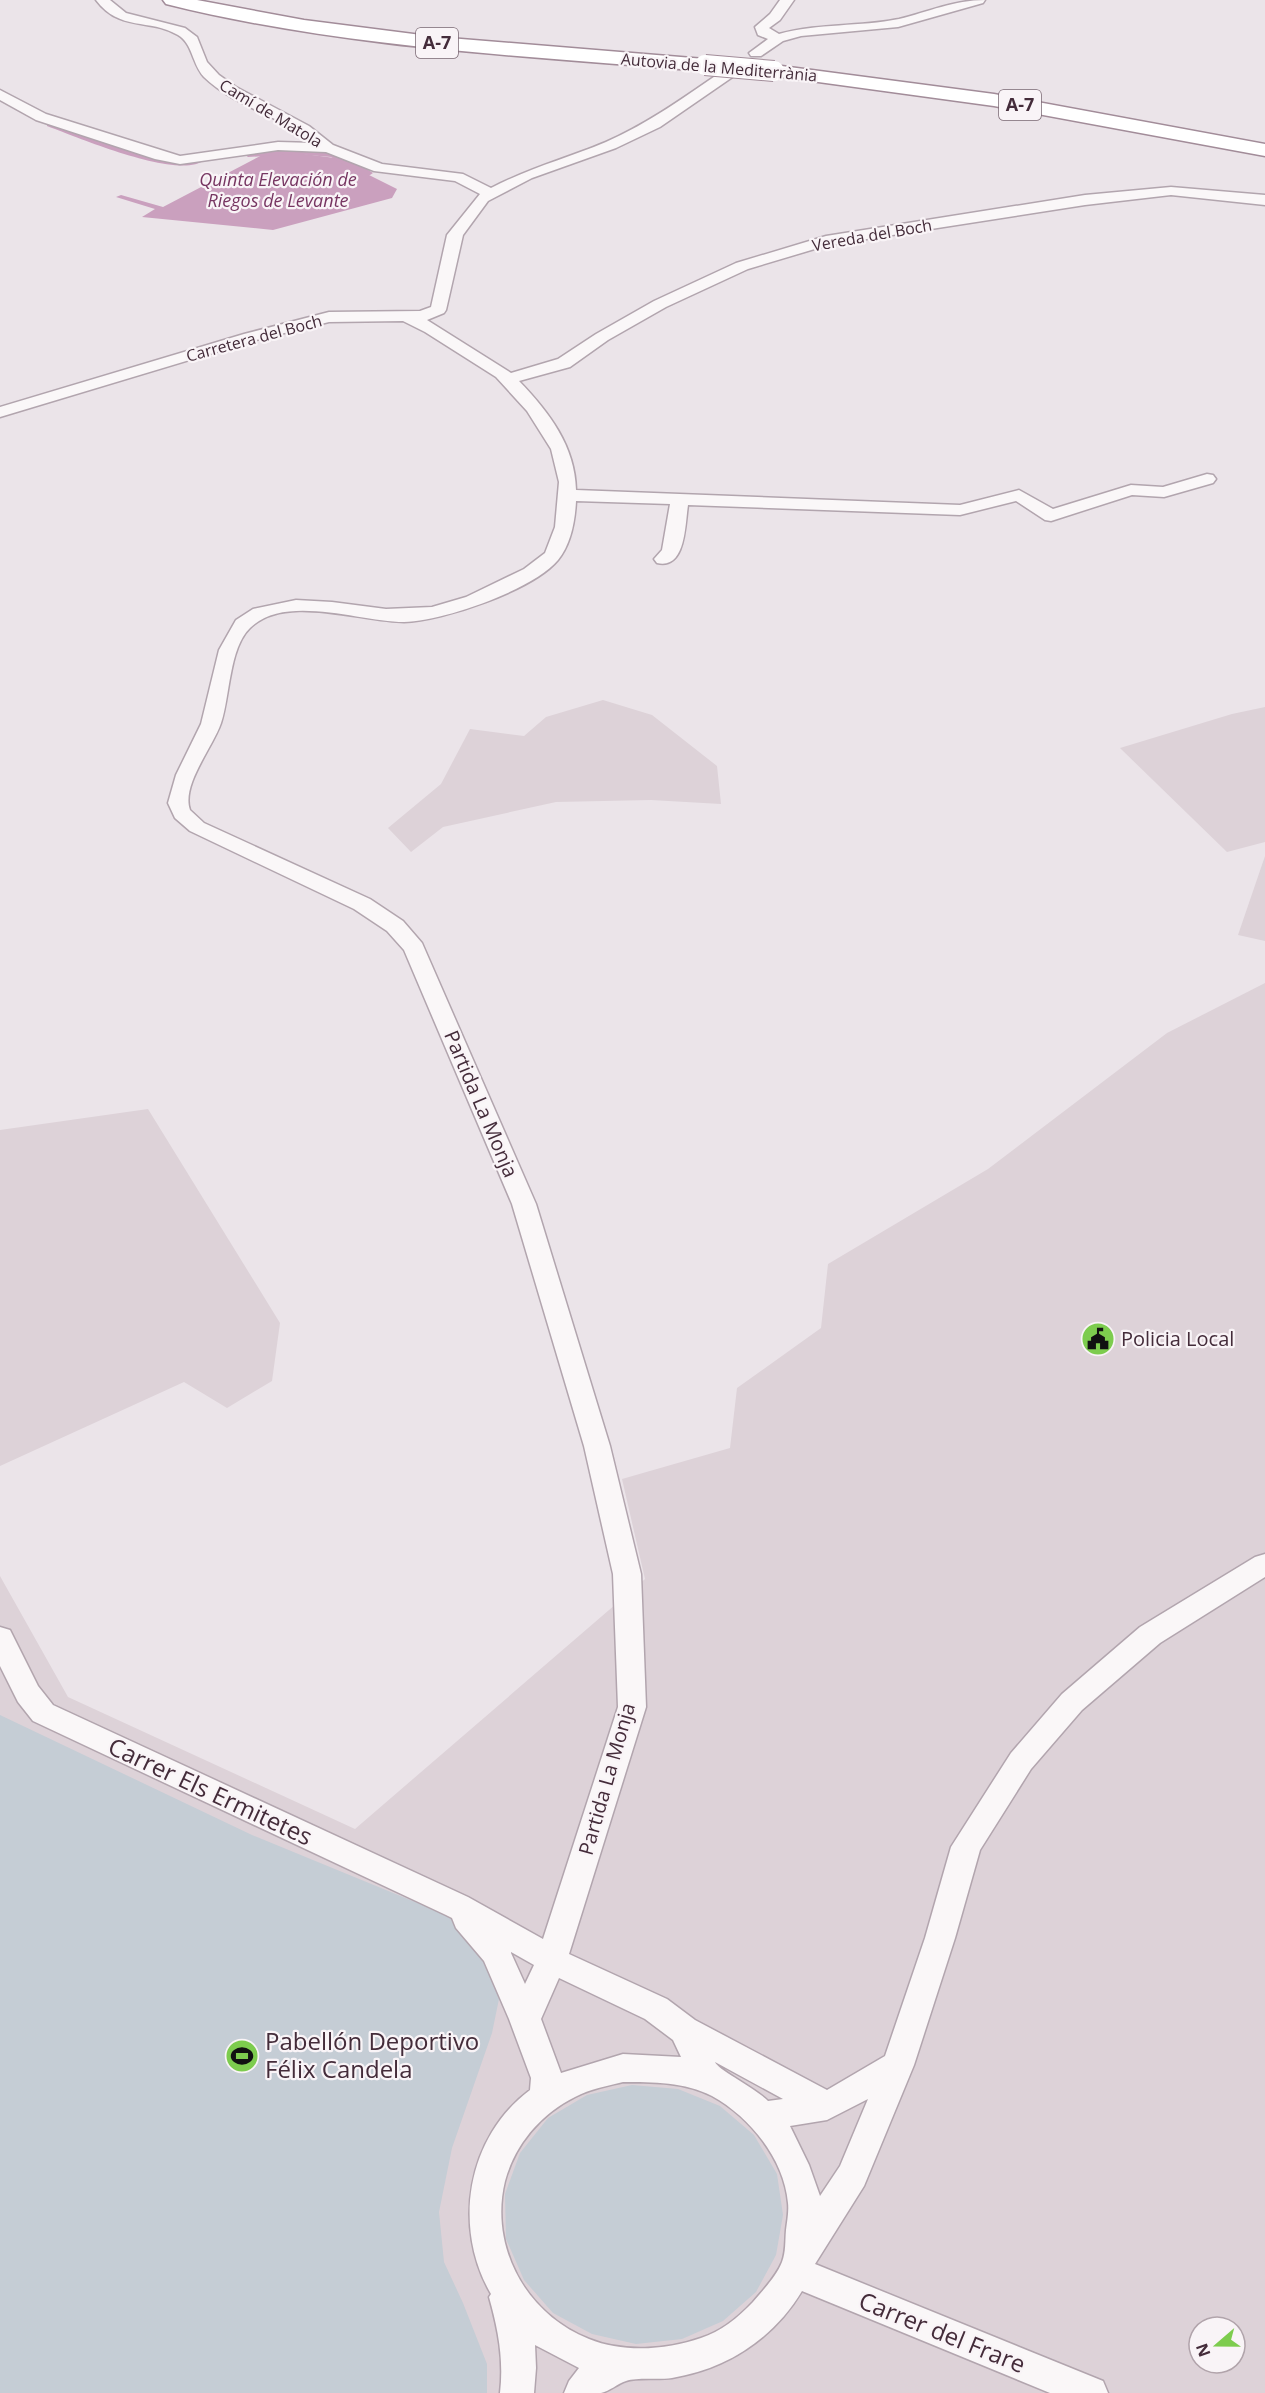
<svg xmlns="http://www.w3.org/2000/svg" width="1265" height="2393" font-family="'Open Sans',sans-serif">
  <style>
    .built { fill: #ddd2d8; fill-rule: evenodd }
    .green { fill: #c5cdd5 }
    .water { fill: #caa0be }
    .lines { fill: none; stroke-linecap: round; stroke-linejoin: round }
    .canal { fill: #caa0be; fill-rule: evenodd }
    .minor-casing { stroke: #b2a5ae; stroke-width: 3 }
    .highway-casing { stroke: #a28c99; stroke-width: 3 }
    .minor { fill: #faf7f8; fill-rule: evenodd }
    .highway { fill: #fff; fill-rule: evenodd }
    .highway-bridge-casing { stroke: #a28c99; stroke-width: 22; stroke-linecap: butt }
    .highway-bridge { stroke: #fff; stroke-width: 20 }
    .labels { text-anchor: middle; stroke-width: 4.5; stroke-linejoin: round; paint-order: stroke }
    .far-street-label { font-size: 16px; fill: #442c3a; stroke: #f9f4f7 }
    .shield { fill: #f9f4f7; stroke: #7a6873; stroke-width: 1.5 }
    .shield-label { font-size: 18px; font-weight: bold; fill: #442c3a }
    .far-water-label { font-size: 18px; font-style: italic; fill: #773662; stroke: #f9f4f7 }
    .street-label { font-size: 20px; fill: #442c3a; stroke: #f9f4f7 }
    .poi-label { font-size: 20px; fill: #442c3a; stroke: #f9f4f7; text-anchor: start }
    .near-street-label { font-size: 24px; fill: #442c3a; stroke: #f9f4f7 }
    .near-poi-label { font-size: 24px; fill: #442c3a; stroke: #f9f4f7; text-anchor: start }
  </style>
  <rect width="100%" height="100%" fill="#ebe4e9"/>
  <!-- built -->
  <g class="built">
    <path d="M 603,700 L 652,715 L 717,766 L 721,804 L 651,800 L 556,802 L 443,827 L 411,852 L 388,828 L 441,784 L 470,729 L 524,736 L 546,717 Z"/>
    <path d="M 1265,707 L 1265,842 L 1227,852 L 1120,748 L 1232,714 Z"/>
    <path d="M 1265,856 L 1265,941 L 1238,935 Z"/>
    <path d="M 1265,983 L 1265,2393 L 0,2393 L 0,1576 L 68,1697 L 355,1829 L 645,1579 L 622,1479 L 730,1448 L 737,1388 L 821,1328 L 828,1264 L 988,1169 L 1167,1033 ZM 1199,2327 L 1235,2327 L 1235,2363 L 1199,2363 Z"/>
    <path d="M 148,1109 L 280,1323 L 272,1381 L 227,1408 L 184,1382 L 0,1466 L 0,1130 Z"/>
  </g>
  <!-- green -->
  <g class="green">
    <path d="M 0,1715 L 252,1835 L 454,1918 L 488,1962 L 499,1999 L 492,2033 L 452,2148 L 439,2212 L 444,2262 L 463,2303 L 487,2364 L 487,2393 L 0,2393 Z"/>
    <path d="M 632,2085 L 678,2089 L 720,2106 L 754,2135 L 777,2174 L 783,2215 L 776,2255 L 756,2292 L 723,2321 L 682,2339 L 636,2344 L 592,2334 L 553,2313 L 524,2280 L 506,2239 L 505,2194 L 520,2153 L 548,2118 L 587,2095 Z"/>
  </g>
  <!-- water -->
  <path class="water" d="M 289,152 L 335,158 L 397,189 L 392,198 L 273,230 L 142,217 L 155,209 L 116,197 L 121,195 L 163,207 L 264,154 Z"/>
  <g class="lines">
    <!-- canal -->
    <g class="canal">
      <path d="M 51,120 C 89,130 125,149 163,157 C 175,160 196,153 204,160 C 180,181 77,137 47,126 L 47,122 Z"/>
      <path d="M 297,146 L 338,151 L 373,173 L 367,177 L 363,176 L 331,157 L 297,154 L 248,157 L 242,153 L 248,149 Z"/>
    </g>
    <defs>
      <g id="minor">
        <path d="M 96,0 L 110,0 L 126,13 L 185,28 L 197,37 L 207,62 L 219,75 L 236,87 L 309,126 L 333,145 L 382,164 L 463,174 L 491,188 C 529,168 568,158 606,142 C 649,123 686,96 724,70 L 734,70 L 736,73 L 734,76 L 660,127 L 616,148 L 532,178 L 488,201 L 463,235 L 446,310 L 444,313 L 427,320 L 511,373 L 558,359 L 596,334 L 654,301 L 736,263 L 826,236 L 1085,195 L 1171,187 L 1265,195 L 1265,205 L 1171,195 L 1085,205 L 828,245 L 748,269 L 666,307 L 608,340 L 570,367 L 519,381 C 549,412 575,446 576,490 L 960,505 L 1019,490 L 1053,509 L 1131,485 L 1163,487 L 1207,474 L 1213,475 L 1216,479 L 1213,483 L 1164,497 L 1132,495 L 1051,521 L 1045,520 L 1016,501 L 960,515 L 688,505 C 685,524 686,570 657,563 L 654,559 L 662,550 L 670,504 L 576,501 C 575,521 571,544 558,560 C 533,590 443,621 404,622 C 361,622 285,593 250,628 C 229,648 230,696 221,723 C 213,747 181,785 190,810 L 204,823 L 370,899 L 403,921 L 422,943 L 536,1204 L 610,1446 L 641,1574 L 646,1707 L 569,1954 L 667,1999 L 695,2020 L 827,2090 L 885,2056 L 925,1938 L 951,1847 L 1011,1753 L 1062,1694 L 1140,1627 L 1255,1557 L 1265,1554 L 1265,1577 L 1160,1643 L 1082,1710 L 1031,1769 L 980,1850 L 955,1938 L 914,2065 L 864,2186 L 815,2264 L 1103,2381 L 1108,2393 L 1050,2393 L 802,2291 C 773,2339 727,2369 672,2378 C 658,2380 637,2377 626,2381 C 617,2384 610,2391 601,2393 C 589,2393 575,2393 564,2393 L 569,2381 L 579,2368 L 535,2345 L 536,2368 L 534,2393 L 500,2393 C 504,2359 498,2329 489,2297 L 491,2294 C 452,2227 467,2137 530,2090 L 531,2078 L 509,2019 L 484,1961 L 456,1928 L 452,1918 L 446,1915 L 33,1721 L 18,1702 L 0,1666 L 0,1627 L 10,1630 L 38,1686 L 53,1705 L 468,1897 L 543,1939 L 618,1707 L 613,1574 L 584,1446 L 512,1204 L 404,950 L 387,931 L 354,909 L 190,831 L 175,818 L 168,803 L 176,775 L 201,724 L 219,650 L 236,620 L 253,609 L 296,600 L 332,602 L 386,609 L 432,607 L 466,597 L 524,569 L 545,553 L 555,527 L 559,482 L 551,449 L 527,411 L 496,377 L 425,332 L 403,321 L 329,322 L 256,340 L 0,417 L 0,407 L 244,334 L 329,312 L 420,311 L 431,307 L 447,235 L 480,194 L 455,181 L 374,171 L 326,152 L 278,150 L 180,164 L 155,159 L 36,120 L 0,100 L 0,90 L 46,114 L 180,156 L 278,142 L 314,143 C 281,116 235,107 204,77 C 192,64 193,44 178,35 C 149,18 120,32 96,0 ZM 511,1952 L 534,1965 L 525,1984 L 511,1953 ZM 559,1978 L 645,2019 L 673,2040 L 681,2057 L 623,2054 L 561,2073 L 541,2019 ZM 715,2062 L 783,2099 L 768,2101 C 757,2089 718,2070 715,2062 ZM 623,2082 C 653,2082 685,2082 712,2096 C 750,2117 784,2159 788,2203 C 789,2212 787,2221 786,2230 C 785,2241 786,2252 782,2262 C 776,2277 763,2290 753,2302 C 739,2317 720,2332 701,2338 C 667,2350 623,2353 589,2339 C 526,2314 489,2247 505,2181 C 515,2144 541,2114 575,2097 C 590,2089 607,2086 623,2082 ZM 868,2099 L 840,2166 L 820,2196 L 809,2165 L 790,2126 L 827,2120 Z"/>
        <path d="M 780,0 L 794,0 L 780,20 L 769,28 L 779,34 C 818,23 860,27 899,19 C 928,12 954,0 985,0 L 983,3 L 898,27 L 801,36 L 783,41 L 761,56 L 751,56 L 749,53 L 768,39 L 758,35 L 755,27 L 770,14 Z"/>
      </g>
      <g id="highway">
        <path d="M 163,0 L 197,0 L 304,20 L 437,37 L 705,59 L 712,61 L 715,65 L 712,69 L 705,71 C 525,56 342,48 166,4 Z"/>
        <path d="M 774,65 L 994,94 L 1265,144 L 1265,156 L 994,106 L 767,75 L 764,71 L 767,67 Z"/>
      </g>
    </defs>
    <!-- minor casing -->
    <use href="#minor" class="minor-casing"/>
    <!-- highway casing -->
    <use href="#highway" class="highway-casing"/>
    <!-- minor -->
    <use href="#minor" class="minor"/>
    <!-- highway -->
    <use href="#highway" class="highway"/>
    <defs>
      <path id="highway-bridge" d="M 705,65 L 774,71"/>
    </defs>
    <!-- highway-bridge casing -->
    <use href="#highway-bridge" class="highway-bridge-casing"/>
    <!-- highway-bridge -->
    <use href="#highway-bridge" class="highway-bridge"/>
  </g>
  <!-- icons -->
  <defs>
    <symbol id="civic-disc" viewBox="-11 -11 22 22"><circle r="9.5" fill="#7dcc4e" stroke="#f9f4f7"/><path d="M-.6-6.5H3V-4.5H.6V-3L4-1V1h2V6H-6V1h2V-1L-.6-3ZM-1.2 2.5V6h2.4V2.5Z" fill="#111"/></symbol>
    <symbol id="stadium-disc" viewBox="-11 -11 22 22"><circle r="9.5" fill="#7dcc4e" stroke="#f9f4f7"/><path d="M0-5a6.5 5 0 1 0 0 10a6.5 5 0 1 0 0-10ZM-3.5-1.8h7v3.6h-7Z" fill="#111"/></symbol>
  </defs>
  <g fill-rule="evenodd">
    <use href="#civic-disc" x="1079" y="1320" width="38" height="38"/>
    <use href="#stadium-disc" x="223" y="2037" width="38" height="38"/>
  </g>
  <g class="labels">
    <!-- far-street labels -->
    <g class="far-street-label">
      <text transform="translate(719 67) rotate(5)" y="6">Autovia de la Mediterrània</text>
      <text transform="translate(271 113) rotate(31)" y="6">Camí de Matola</text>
      <text transform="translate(872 235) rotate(-10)" y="6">Vereda del Boch</text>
      <text transform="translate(254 338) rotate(-15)" y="6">Carretera del Boch</text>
    </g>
    <!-- shield labels -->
    <g class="shield">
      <rect x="416" y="28" width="42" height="30" rx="4.5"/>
      <rect x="999" y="90" width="42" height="30" rx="4.5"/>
    </g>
    <g class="shield-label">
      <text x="437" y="49">A-7</text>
      <text x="1020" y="111">A-7</text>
    </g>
    <!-- far-water labels -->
    <g class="far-water-label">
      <text x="278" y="186">Quinta Elevación de<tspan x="278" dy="21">Riegos de Levante</tspan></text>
    </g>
    <!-- street labels -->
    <g class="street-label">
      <text transform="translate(481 1104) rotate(67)" y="7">Partida La Monja</text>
      <text transform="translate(607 1779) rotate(-74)" y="7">Partida La Monja</text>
    </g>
    <!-- poi labels -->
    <g class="poi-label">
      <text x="1121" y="1346">Policia Local</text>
    </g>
    <!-- near-street labels -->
    <g class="near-street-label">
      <text transform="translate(210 1792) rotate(25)" y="8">Carrer Els Ermitetes</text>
      <text transform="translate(942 2333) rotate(22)" y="8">Carrer del Frare</text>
    </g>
    <!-- near-poi labels -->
    <g class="near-poi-label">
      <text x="265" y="2050">Pabellón Deportivo<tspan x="265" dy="28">Félix Candela</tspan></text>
    </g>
  </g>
  <!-- north arrow -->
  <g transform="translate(1217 2345) rotate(250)"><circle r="28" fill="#f9f4f7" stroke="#b1a4ab" stroke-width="1.5"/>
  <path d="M0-4.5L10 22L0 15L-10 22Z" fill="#7dcc4e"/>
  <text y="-9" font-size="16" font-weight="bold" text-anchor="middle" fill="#442c3a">N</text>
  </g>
</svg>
